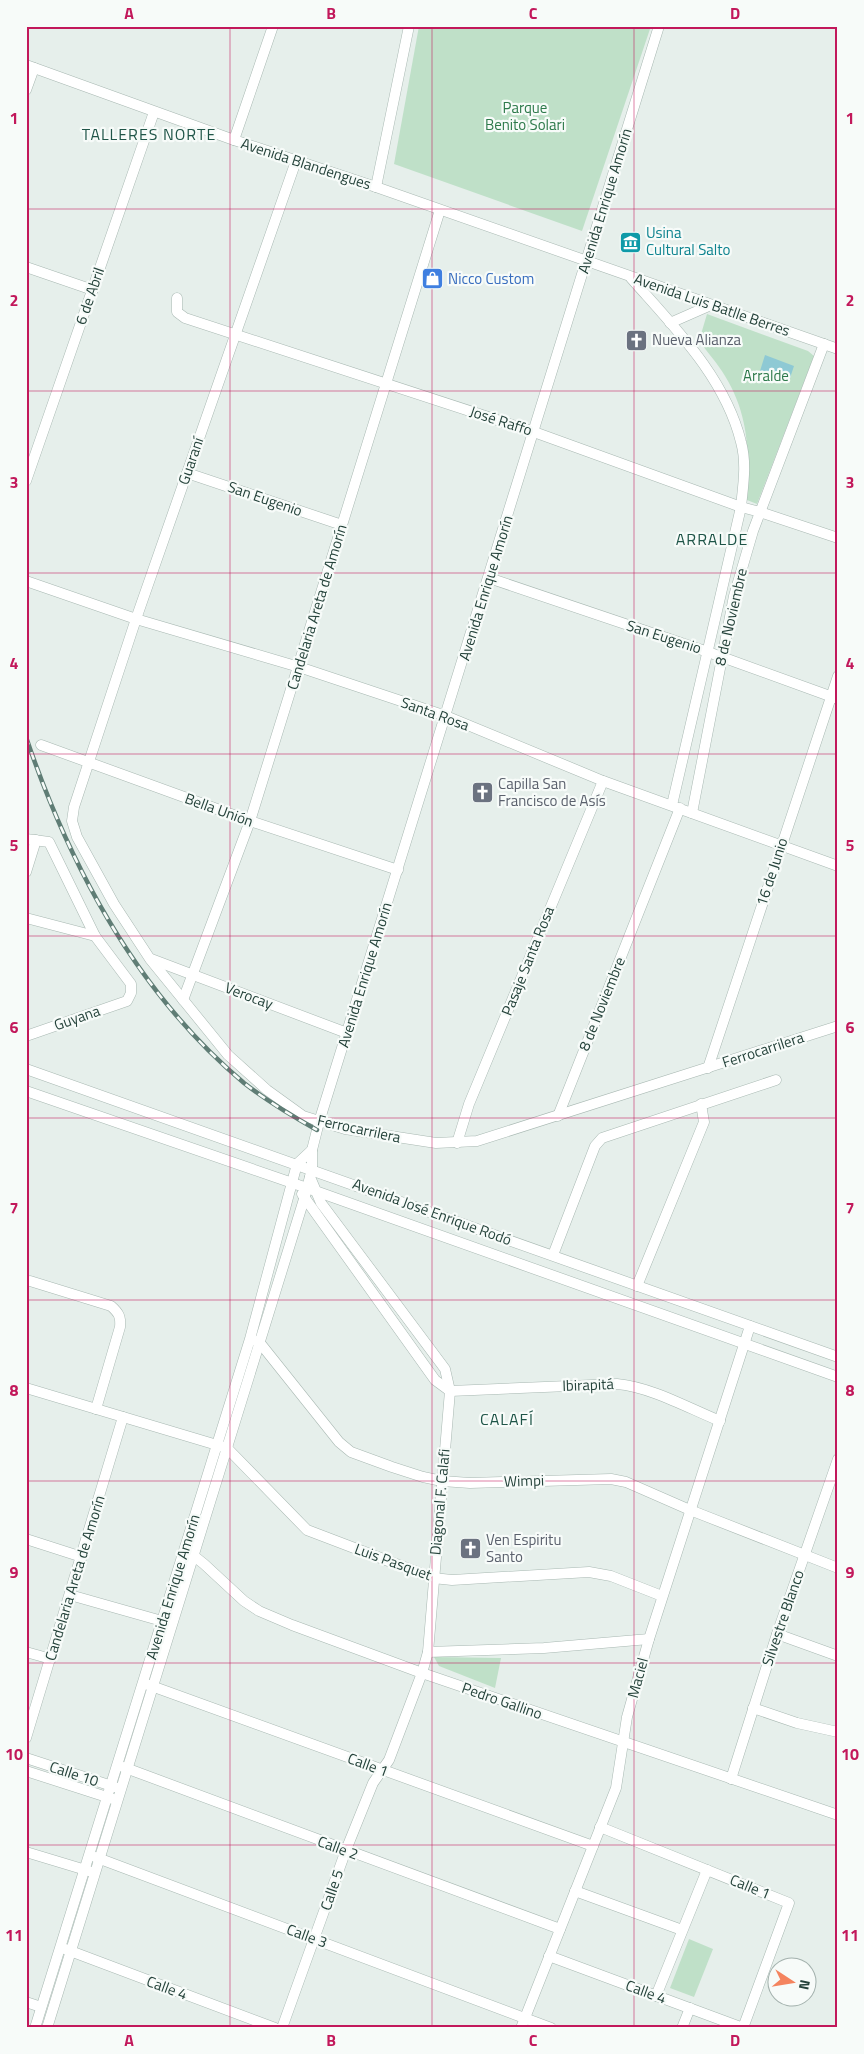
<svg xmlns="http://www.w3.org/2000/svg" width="864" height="2054" font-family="'Titillium Web',sans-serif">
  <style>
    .green { fill: #bfe0c8 }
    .water { fill: #8ec9d4 }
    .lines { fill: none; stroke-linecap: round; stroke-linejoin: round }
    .minor-casing { stroke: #a8b8b2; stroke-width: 11 }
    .minor { stroke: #fff; stroke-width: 10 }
    .rail-casing { stroke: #5f7d75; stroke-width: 4.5 }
    .rail { stroke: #f7fbf9; stroke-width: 2.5; stroke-dasharray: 8; stroke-linecap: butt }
    .grid { fill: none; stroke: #c2185b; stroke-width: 1; stroke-opacity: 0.55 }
    .labels { text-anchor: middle; stroke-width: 4.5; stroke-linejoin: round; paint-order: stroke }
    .park-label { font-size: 15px; fill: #2d7a4b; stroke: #f7fbf9 }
    .street-label { font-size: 15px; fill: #24423a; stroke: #f7fbf9 }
    .culture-label { font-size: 15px; fill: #0d838f; stroke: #f7fbf9; text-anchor: start }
    .shop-label { font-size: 15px; fill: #366cbe; stroke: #f7fbf9; text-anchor: start }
    .worship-label { font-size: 15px; fill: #5b616d; stroke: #f7fbf9; text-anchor: start }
    .neighbourhood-label { font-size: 16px; letter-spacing: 1px; fill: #1f5548; stroke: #f7fbf9 }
    .neatline { fill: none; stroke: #c2185b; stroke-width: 2 }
    .grid-label { font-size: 16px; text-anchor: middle; font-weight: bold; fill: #c2185b }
  </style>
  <rect width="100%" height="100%" fill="#e6efeb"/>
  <!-- green -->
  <g class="green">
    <path d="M 419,26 L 651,26 L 582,231 L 394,164 Z"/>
    <path d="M 707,314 L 808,351 L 814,356 L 757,504 L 747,500 C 749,455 750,417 725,376 C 718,364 708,353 699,341 Z"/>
    <path d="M 434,1657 L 501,1658 L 495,1688 L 439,1666 Z"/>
    <path d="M 689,1939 L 713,1949 L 694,1997 L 670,1988 Z"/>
  </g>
  <!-- water -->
  <path class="water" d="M 765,355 L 794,366 L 789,381 L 760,371 Z"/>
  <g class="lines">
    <defs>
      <g id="minor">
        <path d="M 26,65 L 234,140 L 376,187 L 838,349"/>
        <path d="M 26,90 L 34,68"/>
        <path d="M 234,140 L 273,26"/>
        <path d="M 296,161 L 136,619 L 74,807 L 72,821 L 77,837 L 114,904 L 150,959 L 228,1055 L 267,1090 L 303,1116 L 345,1129 L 436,1143 L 477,1141 L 838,1026"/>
        <path d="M 376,187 L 409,26"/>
        <path d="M 26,267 L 93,290"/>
        <path d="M 631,278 C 674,327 725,377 741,442 C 747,464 743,486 741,507 L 672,805"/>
        <path d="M 177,298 L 177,312 L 185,318 L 534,432 L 741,507 L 760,512 L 838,538"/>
        <path d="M 670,323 L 711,305"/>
        <path d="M 187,473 L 342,525"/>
        <path d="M 26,481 L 154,112"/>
        <path d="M 489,578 L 708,652 L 838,699"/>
        <path d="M 26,581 L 136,619 L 299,667 L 446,716 L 603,781 L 838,866"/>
        <path d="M 41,745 L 250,821 L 398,870"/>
        <path d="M 692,813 L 734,596 L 753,531 L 824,344"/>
        <path d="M 26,839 L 49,842 L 95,936"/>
        <path d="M 26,872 L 36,840"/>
        <path d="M 26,918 L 95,936 L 131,984 L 131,993 L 127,1001 L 26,1036"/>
        <path d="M 151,959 L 347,1033"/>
        <path d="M 183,1000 L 250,821 L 440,210"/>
        <path d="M 708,1068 L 838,676"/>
        <path d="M 26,1069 L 838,1357"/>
        <path d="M 26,1091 L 307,1188 L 838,1377"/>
        <path d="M 558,1116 L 680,808"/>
        <path d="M 457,1143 L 469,1104 L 603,781"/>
        <path d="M 302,1194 L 435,1380 L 450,1391"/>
        <path d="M 553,1255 L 595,1146 L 602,1138 L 776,1080"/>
        <path d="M 30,1281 L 111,1306 C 119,1313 121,1317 120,1327 L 96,1409"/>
        <path d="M 637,1286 L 704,1122 L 701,1104"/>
        <path d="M 256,1341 L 260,1343 L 339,1442 L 351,1452 L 392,1467 L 423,1477 L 442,1481 L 470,1483 L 611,1479 L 626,1482 L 690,1510 L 838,1568"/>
        <path d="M 26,1388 L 227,1448 L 307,1530 L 433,1578 L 452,1580 L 589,1572 L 611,1576 L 662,1596"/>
        <path d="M 450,1391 L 617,1384 C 651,1387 688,1408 720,1421"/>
        <path d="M 26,1539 L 82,1557"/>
        <path d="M 189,1555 L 194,1556 L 204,1564 L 244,1601 L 259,1611 L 292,1625 L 422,1673 L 838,1815"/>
        <path d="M 70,1595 L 169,1623"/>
        <path d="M 777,1634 L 838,1656"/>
        <path d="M 26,1652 L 51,1659"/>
        <path d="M 428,1652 L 544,1648 L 649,1639"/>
        <path d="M 146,1684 L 593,1846"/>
        <path d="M 753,1708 L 797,1723 L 838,1732"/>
        <path d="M 26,1738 L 123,1417"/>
        <path d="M 26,1758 L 115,1787"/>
        <path d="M 123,1767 L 560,1929"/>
        <path d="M 26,1771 L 113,1799"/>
        <path d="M 731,1779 L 777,1634 L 838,1459"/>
        <path d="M 26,1852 L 89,1871"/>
        <path d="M 95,1857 L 551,2028"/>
        <path d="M 575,1891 L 682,1930"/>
        <path d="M 65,1949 L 275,2028"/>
        <path d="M 549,1956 L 743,2028 L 789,1903 L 600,1827"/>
        <path d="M 656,1996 L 707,1870"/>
        <path d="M 26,2002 L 41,2007"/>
        <path d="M 35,2028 L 250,1339 L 297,1164 L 312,1150"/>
        <path d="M 47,2028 L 305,1196 L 312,1169 L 312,1150 L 319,1122 L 659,26"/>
        <path d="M 282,2028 L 346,1850 L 373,1783 L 389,1760 L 422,1673 L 428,1652 L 450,1391 L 445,1369 L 321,1203 L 310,1177"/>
        <path d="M 521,2028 L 616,1788 L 627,1717 L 649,1639 L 750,1326"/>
        <path d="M 682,2028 L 690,2008"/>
      </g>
    </defs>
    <!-- minor casing -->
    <use href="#minor" class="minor-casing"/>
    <!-- minor -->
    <use href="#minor" class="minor"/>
    <defs>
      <path id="rail" d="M 26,737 C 70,867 137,993 244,1083 C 267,1101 292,1116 317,1130"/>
    </defs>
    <!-- rail casing -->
    <use href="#rail" class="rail-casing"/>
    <!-- rail -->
    <use href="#rail" class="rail"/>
  </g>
  <!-- grid -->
  <path class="grid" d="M 230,26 L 230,2028M 432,26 L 432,2028M 634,26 L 634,2028M 26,209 L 838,209M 26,391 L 838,391M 26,573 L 838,573M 26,754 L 838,754M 26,936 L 838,936M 26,1118 L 838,1118M 26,1300 L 838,1300M 26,1481 L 838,1481M 26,1663 L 838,1663M 26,1845 L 838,1845"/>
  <!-- icons -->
  <defs>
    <symbol id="museum-square" viewBox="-11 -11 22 22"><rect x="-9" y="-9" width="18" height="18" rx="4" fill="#0f9aa8" stroke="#f7fbf9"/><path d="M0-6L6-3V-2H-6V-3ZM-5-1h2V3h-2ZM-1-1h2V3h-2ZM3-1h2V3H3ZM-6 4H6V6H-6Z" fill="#fff"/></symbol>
    <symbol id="shop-square" viewBox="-11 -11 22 22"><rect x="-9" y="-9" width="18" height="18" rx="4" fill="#3f7fe0" stroke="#f7fbf9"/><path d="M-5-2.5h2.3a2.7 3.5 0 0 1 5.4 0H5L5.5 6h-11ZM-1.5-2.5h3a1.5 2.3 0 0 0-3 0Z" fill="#fff"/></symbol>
    <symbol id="church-square" viewBox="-11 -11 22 22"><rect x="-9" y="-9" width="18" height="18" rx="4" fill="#6b7280" stroke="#f7fbf9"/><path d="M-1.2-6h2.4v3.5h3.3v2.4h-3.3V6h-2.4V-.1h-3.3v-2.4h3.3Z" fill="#fff"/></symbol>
  </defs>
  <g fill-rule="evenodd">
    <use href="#museum-square" x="618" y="230" width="25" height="25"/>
    <use href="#shop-square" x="420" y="266" width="25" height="25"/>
    <use href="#church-square" x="624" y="328" width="25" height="25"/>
    <use href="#church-square" x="470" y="780" width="25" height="25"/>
    <use href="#church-square" x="458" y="1536" width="25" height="25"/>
  </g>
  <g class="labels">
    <!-- park labels -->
    <g class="park-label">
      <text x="525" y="113">Parque<tspan x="525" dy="17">Benito Solari</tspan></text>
      <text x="766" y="381">Arralde</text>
    </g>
    <!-- street labels -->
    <g class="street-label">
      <text transform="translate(306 164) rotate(18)" y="5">Avenida Blandengues</text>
      <text transform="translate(605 201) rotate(-73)" y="5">Avenida Enrique Amorín</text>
      <text transform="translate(90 296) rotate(-71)" y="5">6 de Abril</text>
      <text transform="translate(712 305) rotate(19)" y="5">Avenida Luis Batlle Berres</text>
      <text transform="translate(501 421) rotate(18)" y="5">José Raffo</text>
      <text transform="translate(191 461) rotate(-71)" y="5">Guaraní</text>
      <text transform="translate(265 499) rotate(19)" y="5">San Eugenio</text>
      <text transform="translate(486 588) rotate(-73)" y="5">Avenida Enrique Amorín</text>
      <text transform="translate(317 607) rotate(-73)" y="5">Candelaria Areta de Amorín</text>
      <text transform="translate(731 617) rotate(-77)" y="5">8 de Noviembre</text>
      <text transform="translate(664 637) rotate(18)" y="5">San Eugenio</text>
      <text transform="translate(435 714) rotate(20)" y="5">Santa Rosa</text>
      <text transform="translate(219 810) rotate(20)" y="5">Bella Unión</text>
      <text transform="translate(772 872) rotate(-72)" y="5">16 de Junio</text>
      <text transform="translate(528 961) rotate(-68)" y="5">Pasaje Santa Rosa</text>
      <text transform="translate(365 975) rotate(-73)" y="5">Avenida Enrique Amorín</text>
      <text transform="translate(249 996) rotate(21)" y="5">Verocay</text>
      <text transform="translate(602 1004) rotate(-68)" y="5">8 de Noviembre</text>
      <text transform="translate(77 1018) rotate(-19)" y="5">Guyana</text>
      <text transform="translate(763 1050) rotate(-18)" y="5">Ferrocarrilera</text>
      <text transform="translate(359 1129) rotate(12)" y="5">Ferrocarrilera</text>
      <text transform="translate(432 1212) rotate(20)" y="5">Avenida José Enrique Rodó</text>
      <text transform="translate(588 1385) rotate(-2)" y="5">Ibirapitá</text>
      <text transform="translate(524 1481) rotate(-2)" y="5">Wimpi</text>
      <text transform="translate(440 1502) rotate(-85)" y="5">Diagonal F. Calafi</text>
      <text transform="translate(393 1562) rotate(20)" y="5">Luis Pasquet</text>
      <text transform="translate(75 1578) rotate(-73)" y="5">Candelaria Areta de Amorín</text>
      <text transform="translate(173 1587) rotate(-73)" y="5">Avenida Enrique Amorín</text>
      <text transform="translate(783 1618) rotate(-71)" y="5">Silvestre Blanco</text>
      <text transform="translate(638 1678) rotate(-75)" y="5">Maciel</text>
      <text transform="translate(502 1701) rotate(19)" y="5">Pedro Gallino</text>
      <text transform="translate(368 1765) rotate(20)" y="5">Calle 1</text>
      <text transform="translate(74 1774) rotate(18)" y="5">Calle 10</text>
      <text transform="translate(338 1848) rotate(20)" y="5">Calle 2</text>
      <text transform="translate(750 1887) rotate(22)" y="5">Calle 1</text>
      <text transform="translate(332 1890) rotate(-71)" y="5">Calle 5</text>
      <text transform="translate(307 1936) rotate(20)" y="5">Calle 3</text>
      <text transform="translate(167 1988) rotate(20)" y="5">Calle 4</text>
      <text transform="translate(646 1992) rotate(20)" y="5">Calle 4</text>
    </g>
    <!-- culture labels -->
    <g class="culture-label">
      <text x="646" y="238">Usina<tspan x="646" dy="17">Cultural Salto</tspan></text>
    </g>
    <!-- shop labels -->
    <g class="shop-label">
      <text x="448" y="284">Nicco Custom</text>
    </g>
    <!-- worship labels -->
    <g class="worship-label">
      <text x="652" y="345">Nueva Alianza</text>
      <text x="498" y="789">Capilla San<tspan x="498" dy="17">Francisco de Asís</tspan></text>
      <text x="486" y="1545">Ven Espiritu<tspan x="486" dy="17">Santo</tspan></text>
    </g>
    <!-- neighbourhood labels -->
    <g class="neighbourhood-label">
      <text x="149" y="140">TALLERES NORTE</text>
      <text x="712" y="545">ARRALDE</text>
      <text x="507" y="1425">CALAFÍ</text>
    </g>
  </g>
  <!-- border -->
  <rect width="864" height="2054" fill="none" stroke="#f7fbf9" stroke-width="55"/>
  <!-- north arrow -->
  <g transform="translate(792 1982) rotate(102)"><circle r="24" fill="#f7fbf9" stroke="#a3b1ad"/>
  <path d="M0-4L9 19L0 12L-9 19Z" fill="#f4845f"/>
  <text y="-8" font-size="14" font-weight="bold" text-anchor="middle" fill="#24423a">N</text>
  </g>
  <rect x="28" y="28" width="808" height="1998" class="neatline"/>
  <g class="grid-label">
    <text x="129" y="19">A</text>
    <text x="331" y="19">B</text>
    <text x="533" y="19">C</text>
    <text x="735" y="19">D</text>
    <text x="14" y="124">1</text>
    <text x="850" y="124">1</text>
    <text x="14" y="306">2</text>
    <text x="850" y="306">2</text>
    <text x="14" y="488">3</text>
    <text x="850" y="488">3</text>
    <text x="14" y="669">4</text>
    <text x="850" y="669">4</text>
    <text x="14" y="851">5</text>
    <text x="850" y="851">5</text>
    <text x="14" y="1033">6</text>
    <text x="850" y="1033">6</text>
    <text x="14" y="1214">7</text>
    <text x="850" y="1214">7</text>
    <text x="14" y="1396">8</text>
    <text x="850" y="1396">8</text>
    <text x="14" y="1578">9</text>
    <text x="850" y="1578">9</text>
    <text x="14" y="1760">10</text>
    <text x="850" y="1760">10</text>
    <text x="14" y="1941">11</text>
    <text x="850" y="1941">11</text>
    <text x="129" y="2046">A</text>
    <text x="331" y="2046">B</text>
    <text x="533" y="2046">C</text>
    <text x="735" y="2046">D</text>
  </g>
</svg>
